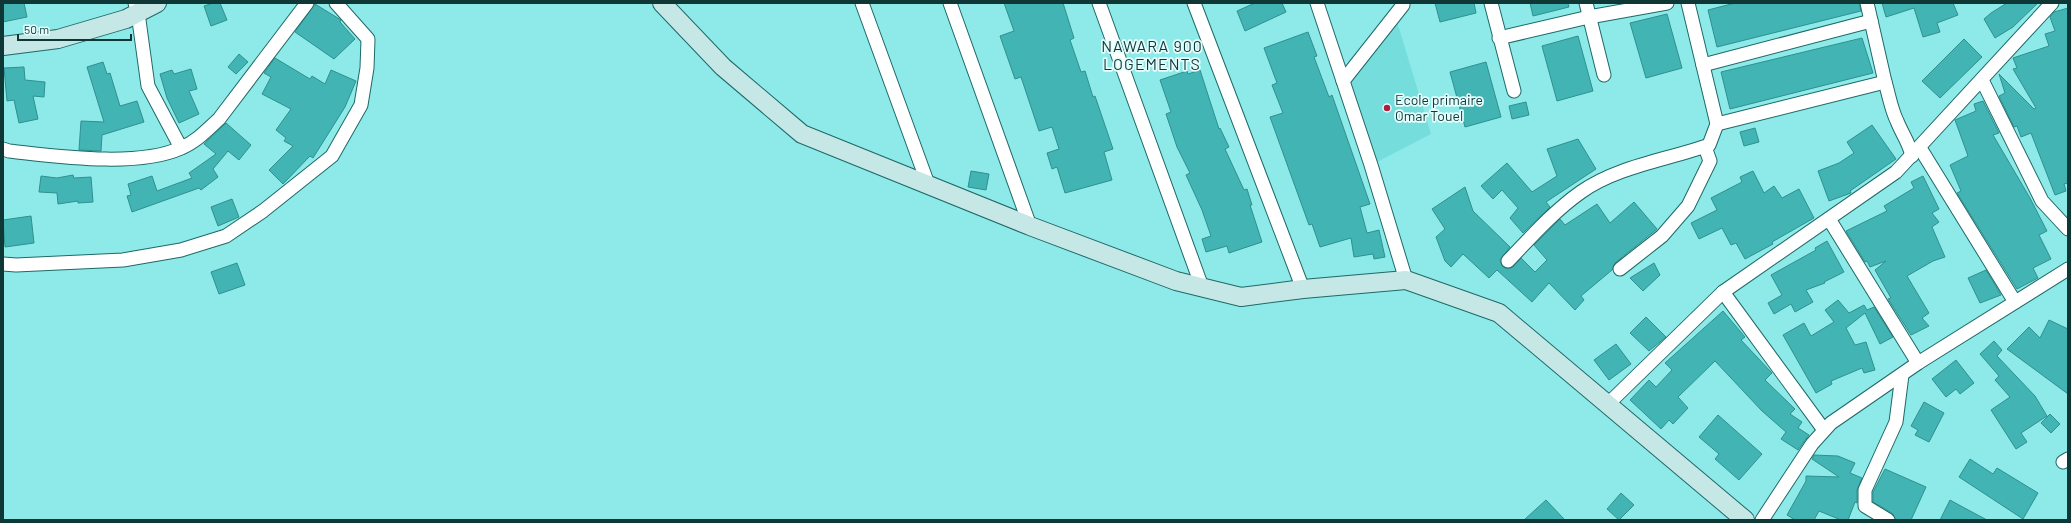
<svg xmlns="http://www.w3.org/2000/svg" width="2071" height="523" font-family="Barlow,sans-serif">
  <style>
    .built { fill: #75dddb }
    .building { fill: #42b4b3; stroke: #2e9190 }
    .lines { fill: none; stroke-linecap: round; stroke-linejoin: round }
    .street-casing { stroke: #1e6968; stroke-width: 15 }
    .secondary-casing { stroke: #1e6968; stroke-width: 20 }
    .street { stroke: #fff; stroke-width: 13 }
    .secondary { stroke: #c5e7e6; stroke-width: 18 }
    .poi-dot { fill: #af1c41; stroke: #e5fefd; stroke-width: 1.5 }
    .labels { text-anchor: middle; stroke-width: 3.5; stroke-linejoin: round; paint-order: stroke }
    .poi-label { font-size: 14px; fill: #0e3736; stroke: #e5fefd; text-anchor: start }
    .quarter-label { font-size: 16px; letter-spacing: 1px; fill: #0e3736; stroke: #e5fefd }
  </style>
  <rect width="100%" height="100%" fill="#8deae8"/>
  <!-- built -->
  <path class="built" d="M 1395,15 L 1431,134 L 1371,165 L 1343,81 Z"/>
  <!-- building -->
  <g class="building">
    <path d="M 3,3 L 24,3 L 27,17 L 3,22 Z"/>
    <path d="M 213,3 L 220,3 L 227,20 L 211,26 L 204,6 Z"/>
    <path d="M 1004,3 L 1063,3 L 1074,38 L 1070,40 L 1081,72 L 1085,71 L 1093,97 L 1095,96 L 1113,149 L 1104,152 L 1112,180 L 1065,193 L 1057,167 L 1052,169 L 1047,153 L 1059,149 L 1052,127 L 1039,131 L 1021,77 L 1015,79 L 1000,36 L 1014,31 Z"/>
    <path d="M 1255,3 L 1282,3 L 1286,12 L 1245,31 L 1237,11 Z"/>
    <path d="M 1435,3 L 1474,3 L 1476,13 L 1440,22 Z"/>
    <path d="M 1530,3 L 1568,3 L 1569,7 L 1533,16 Z"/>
    <path d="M 1735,3 L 1859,3 L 1861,11 L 1717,47 L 1708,10 Z"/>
    <path d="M 1882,3 L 1953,3 L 1958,15 L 1937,23 L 1940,32 L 1923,37 L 1914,8 L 1886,17 Z"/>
    <path d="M 2007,3 L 2038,3 L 2013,27 L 1995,38 L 1984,19 L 1991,13 Z"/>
    <path d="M 315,4 L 341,20 L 340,22 L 355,39 L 334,59 L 295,32 Z"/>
    <path d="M 2068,8 L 2068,183 L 2064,184 L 2066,191 L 2055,195 L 2031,133 L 2021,137 L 2017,126 L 2014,127 L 1999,96 L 2005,93 L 1999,74 L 2034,109 L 2036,108 L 2013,69 L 2017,68 L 2013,58 L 2049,46 L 2045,34 L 2055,31 L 2050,17 L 2054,12 Z"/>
    <path d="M 1667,14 L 1682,68 L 1646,78 L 1630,23 Z"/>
    <path d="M 1308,32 L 1317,56 L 1314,57 L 1329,97 L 1332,95 L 1370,204 L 1360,207 L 1367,233 L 1379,230 L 1385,257 L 1374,259 L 1373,254 L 1354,257 L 1351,238 L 1320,247 L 1312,224 L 1309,225 L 1270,117 L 1283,113 L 1272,85 L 1277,83 L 1264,48 Z"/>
    <path d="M 1578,36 L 1593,91 L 1557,101 L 1542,46 Z"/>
    <path d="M 1862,38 L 1873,73 L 1730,109 L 1721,72 Z"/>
    <path d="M 1964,39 L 1982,57 L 1940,98 L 1922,81 Z"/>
    <path d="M 239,54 L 248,62 L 236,74 L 228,67 Z"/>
    <path d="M 275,58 L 310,79 L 312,76 L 325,84 L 331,70 L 356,81 L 345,107 L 313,158 L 310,156 L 283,184 L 269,170 L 293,146 L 284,141 L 286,138 L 276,130 L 291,109 L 262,94 L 271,77 L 264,73 Z"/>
    <path d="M 103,62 L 107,74 L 110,73 L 120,106 L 137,101 L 144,122 L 102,135 L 101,151 L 79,150 L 81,121 L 104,122 L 87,67 Z"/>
    <path d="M 1486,62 L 1501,117 L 1465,127 L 1450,72 Z"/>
    <path d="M 24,67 L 25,80 L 45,82 L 44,97 L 33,96 L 38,119 L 19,123 L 14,100 L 7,101 L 4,68 Z"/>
    <path d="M 191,69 L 197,89 L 189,91 L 199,114 L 179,123 L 167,98 L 160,74 L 172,70 L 174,74 Z"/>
    <path d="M 1200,70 L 1219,129 L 1220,128 L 1229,147 L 1225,149 L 1244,190 L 1247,189 L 1252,205 L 1250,205 L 1262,242 L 1229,253 L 1227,246 L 1206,252 L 1202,239 L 1211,236 L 1202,210 L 1186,175 L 1190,173 L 1177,147 L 1166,114 L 1171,112 L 1160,80 L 1187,71 L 1188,74 Z"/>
    <path d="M 1983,101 L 1999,133 L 1993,135 L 2030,198 L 2047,231 L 2039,235 L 2051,259 L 2033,268 L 2038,278 L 2017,289 L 1957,193 L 1961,191 L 1950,165 L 1968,156 L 1955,120 L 1976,111 L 1974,104 Z"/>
    <path d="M 1526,102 L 1529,115 L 1512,119 L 1509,106 Z"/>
    <path d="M 226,123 L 251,145 L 239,160 L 228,151 L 213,169 L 218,177 L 201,190 L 199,188 L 132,212 L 127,196 L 131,195 L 128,184 L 152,176 L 157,191 L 192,178 L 189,173 L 216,154 L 204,144 Z"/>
    <path d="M 1872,125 L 1896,159 L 1850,191 L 1851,193 L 1829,201 L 1818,171 L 1839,163 L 1854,153 L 1847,142 Z"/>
    <path d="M 1755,128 L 1759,142 L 1744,146 L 1740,132 Z"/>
    <path d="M 1578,139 L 1596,169 L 1546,202 L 1550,207 L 1523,233 L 1510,218 L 1518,208 L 1502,190 L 1493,199 L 1481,186 L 1507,163 L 1532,192 L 1557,176 L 1547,149 Z"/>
    <path d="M 971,171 L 989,174 L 986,190 L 968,187 Z"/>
    <path d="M 1753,171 L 1764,193 L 1774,186 L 1782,198 L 1799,189 L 1814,218 L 1772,242 L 1773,244 L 1745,259 L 1736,243 L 1731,245 L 1722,228 L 1699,239 L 1691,223 L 1717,210 L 1711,198 L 1742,182 L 1740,177 Z"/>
    <path d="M 73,175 L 74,178 L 91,177 L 93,202 L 78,203 L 78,201 L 58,204 L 57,193 L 39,192 L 41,176 L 57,178 Z"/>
    <path d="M 1923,176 L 1939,209 L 1932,213 L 1939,222 L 1932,227 L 1945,257 L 1933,261 L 1907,276 L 1929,313 L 1922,318 L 1929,326 L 1911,335 L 1888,299 L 1891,298 L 1875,270 L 1886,261 L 1870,267 L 1867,261 L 1865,262 L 1846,231 L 1887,211 L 1884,206 L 1914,188 L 1911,182 Z"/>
    <path d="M 1465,187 L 1473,211 L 1510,247 L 1500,260 L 1502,266 L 1507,269 L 1513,267 L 1521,258 L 1535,272 L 1547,260 L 1534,245 L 1560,219 L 1565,225 L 1597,204 L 1610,223 L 1634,202 L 1657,229 L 1615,263 L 1612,270 L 1581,296 L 1584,300 L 1575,310 L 1549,283 L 1532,302 L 1497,270 L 1489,278 L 1463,254 L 1451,267 L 1445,261 L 1436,237 L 1445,229 L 1432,209 Z"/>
    <path d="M 232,199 L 239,217 L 218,226 L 211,207 Z"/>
    <path d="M 31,216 L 34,243 L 5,247 L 3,220 Z"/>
    <path d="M 1827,241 L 1844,272 L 1824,282 L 1825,283 L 1806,290 L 1813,302 L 1795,312 L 1791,304 L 1774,314 L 1768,303 L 1782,295 L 1771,275 L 1816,250 L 1815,248 Z"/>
    <path d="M 237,263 L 245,285 L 219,294 L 211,272 Z"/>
    <path d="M 1654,263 L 1660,275 L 1643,291 L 1630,278 Z"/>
    <path d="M 1986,270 L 2001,295 L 1980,303 L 1968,278 Z"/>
    <path d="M 1838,300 L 1849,313 L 1864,305 L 1867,310 L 1874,307 L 1893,337 L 1880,344 L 1865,313 L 1846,328 L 1855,345 L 1866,342 L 1875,370 L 1864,373 L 1862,368 L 1831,381 L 1832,384 L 1816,393 L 1783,335 L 1804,323 L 1811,336 L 1834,322 L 1825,310 Z"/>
    <path d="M 1723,311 L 1745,337 L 1741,340 L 1772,373 L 1765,380 L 1795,409 L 1790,414 L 1802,422 L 1798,428 L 1809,435 L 1798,450 L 1781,439 L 1786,432 L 1762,411 L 1715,361 L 1678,397 L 1688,408 L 1673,424 L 1669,420 L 1661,429 L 1630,400 L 1649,380 L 1656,387 L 1672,370 L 1665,363 Z"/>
    <path d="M 1646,317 L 1666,337 L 1649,351 L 1630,333 Z"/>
    <path d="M 2049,320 L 2068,329 L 2068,394 L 2007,349 L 2029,327 L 2040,338 Z"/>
    <path d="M 1994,341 L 2002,350 L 1997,356 L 2035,396 L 2047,416 L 2021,433 L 2027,442 L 2016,449 L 1991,410 L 2010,397 L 1995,380 L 1999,376 L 1980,354 Z"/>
    <path d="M 1616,344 L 1631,364 L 1609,380 L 1594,360 Z"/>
    <path d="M 1956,360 L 1974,383 L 1960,394 L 1956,389 L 1946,397 L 1932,379 Z"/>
    <path d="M 1924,402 L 1944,413 L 1929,442 L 1915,435 L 1918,430 L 1911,426 Z"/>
    <path d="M 2050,414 L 2060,424 L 2051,433 L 2041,423 Z"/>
    <path d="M 1718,415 L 1762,454 L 1739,480 L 1715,459 L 1719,454 L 1699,437 Z"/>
    <path d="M 1814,455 L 1838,456 L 1855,463 L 1850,473 L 1862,478 L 1857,490 L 1857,503 L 1855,502 L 1848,520 L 1841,520 L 1819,511 L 1814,520 L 1795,520 L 1787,515 L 1806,481 L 1806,476 L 1839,477 L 1812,459 Z"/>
    <path d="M 1970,459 L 1993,474 L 1997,468 L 2038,493 L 2023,519 L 1959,477 Z"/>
    <path d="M 1885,469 L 1926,487 L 1911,520 L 1896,520 L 1892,513 L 1873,502 L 1873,492 Z"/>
    <path d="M 1621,493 L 1634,505 L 1619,520 L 1607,509 Z"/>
    <path d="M 1546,500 L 1565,520 L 1524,520 Z"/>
    <path d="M 1950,500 L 1959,505 L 1987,520 L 1940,520 Z"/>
  </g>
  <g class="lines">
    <defs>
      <g id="street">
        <path d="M 135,3 L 138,13 L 148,86 L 181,148"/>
        <path d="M 862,3 L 928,184"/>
        <path d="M 950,3 L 1030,226"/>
        <path d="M 1099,3 L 1202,287"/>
        <path d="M 1194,3 L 1303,289"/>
        <path d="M 1317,3 L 1371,165 L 1406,280"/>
        <path d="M 1491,3 L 1514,91"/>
        <path d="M 1586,3 L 1604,75"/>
        <path d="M 1688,3 L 1717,124 L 1885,82 L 1867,3"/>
        <path d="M 1499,38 L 1589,17 L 1667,3"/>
        <path d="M 1703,65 L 1871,21"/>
        <path d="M 1982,80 L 2042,201 L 2068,229"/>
        <path d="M 1343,81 L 1403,5 L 1403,3"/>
        <path d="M 1885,82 C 1889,95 1891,109 1897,121 C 1902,134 1909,142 1912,156"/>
        <path d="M 1920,148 L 2015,302"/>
        <path d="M 3,149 L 9,151 C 56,156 137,168 181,148 C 196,142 207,130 219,119 L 307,3"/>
        <path d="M 1829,219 L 1918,363"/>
        <path d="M 1508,261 C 1531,237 1554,211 1581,192 C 1618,166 1667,160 1709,145 L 1717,124"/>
        <path d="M 3,264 L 16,265 L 123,260 L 181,250 L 226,236 L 263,211 L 332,156 L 361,105 L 367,68 L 368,39 L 336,3"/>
        <path d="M 1620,269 L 1662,236 L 1688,206 L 1710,161 L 1705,147"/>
        <path d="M 1723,292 L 1824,430"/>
        <path d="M 1608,404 L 1723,292 L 1896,172 L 2052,3"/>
        <path d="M 2063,462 L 2068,459"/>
        <path d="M 1762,520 L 1812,444 L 1831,423 L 1918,363 L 2068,269"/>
        <path d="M 1888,520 L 1865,506 L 1865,490 L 1896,422 L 1902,375"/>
      </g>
      <g id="secondary">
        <path d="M 662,3 L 723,67 L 802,134 L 1030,226 L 1176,281 L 1241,297 L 1303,289 L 1406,280 L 1499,313 L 1745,520"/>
        <path d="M 3,46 L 58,39 L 126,19 L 157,3"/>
      </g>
    </defs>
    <!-- street casing -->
    <use href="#street" class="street-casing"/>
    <!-- secondary casing -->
    <use href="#secondary" class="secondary-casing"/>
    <!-- street -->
    <use href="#street" class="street"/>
    <!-- secondary -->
    <use href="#secondary" class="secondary"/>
  </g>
  <!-- markers -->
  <circle class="poi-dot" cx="1387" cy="108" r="4"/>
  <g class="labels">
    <!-- poi labels -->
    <g class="poi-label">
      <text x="1395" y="105">Ecole primaire<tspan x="1395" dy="16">Omar Touel</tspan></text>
    </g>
    <!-- quarter labels -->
    <g class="quarter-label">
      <text x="1152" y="52">NAWARA 900<tspan x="1152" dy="18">LOGEMENTS</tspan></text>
    </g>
  </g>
  <!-- border -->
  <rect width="2071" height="523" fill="none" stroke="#0e3736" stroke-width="8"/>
  <!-- scale -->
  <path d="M18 34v6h113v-6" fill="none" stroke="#0e3736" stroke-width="2"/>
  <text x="24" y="34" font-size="12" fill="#0e3736" stroke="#e5fefd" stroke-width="3" paint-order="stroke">50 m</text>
</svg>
